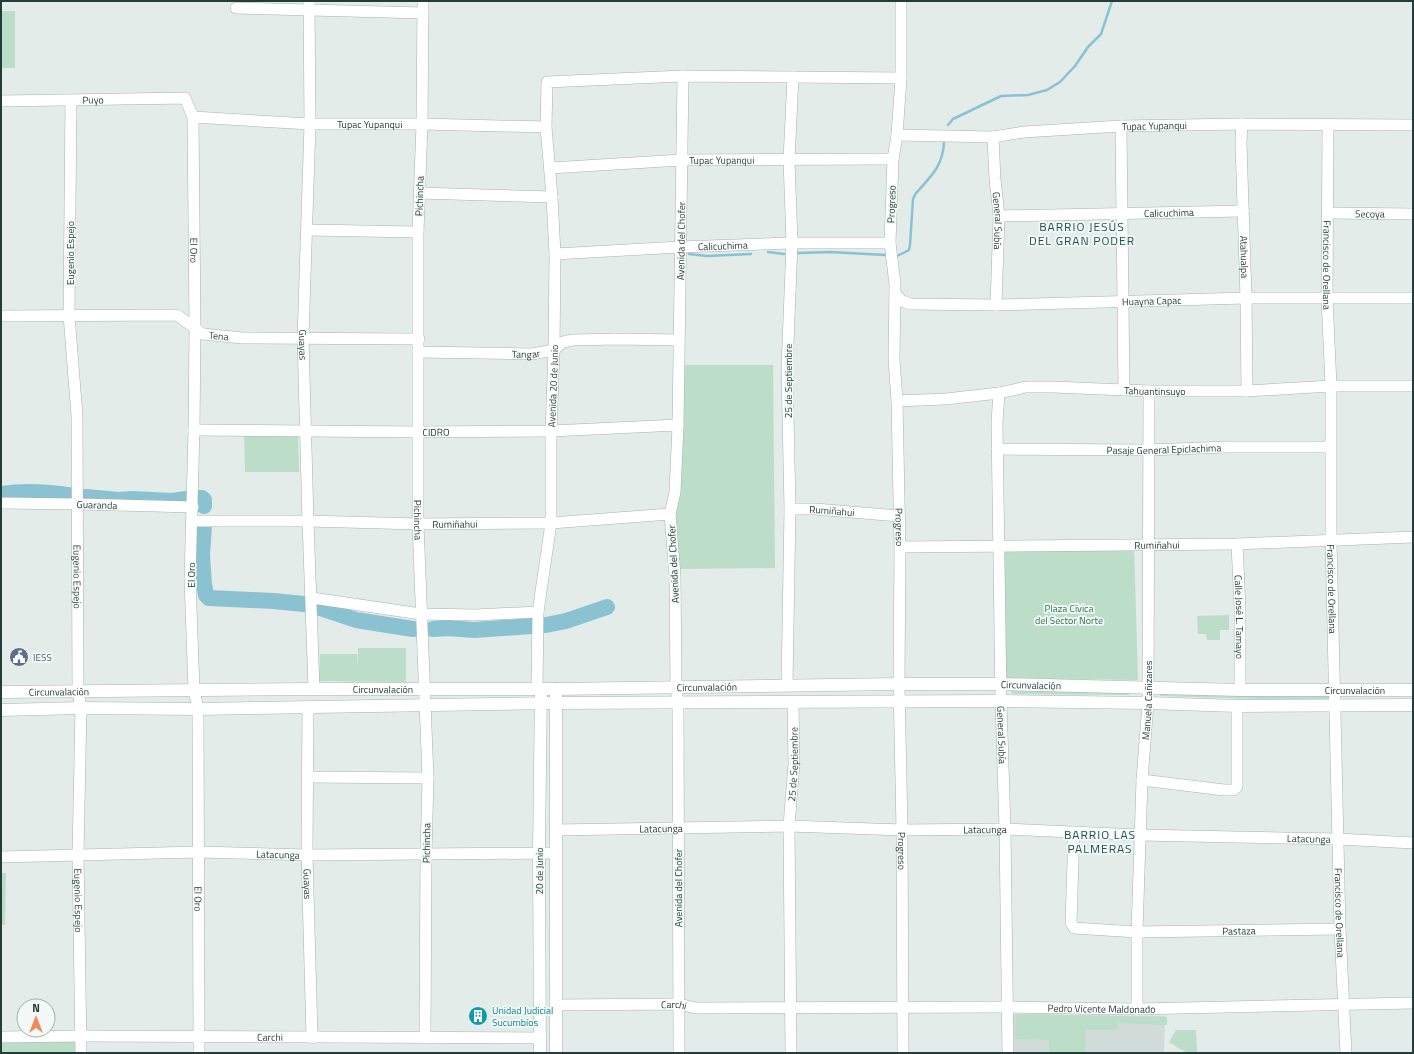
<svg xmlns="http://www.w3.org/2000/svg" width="1414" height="1054" font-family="'Titillium Web',sans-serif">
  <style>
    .built { fill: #d1dcd8 }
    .green { fill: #bcddc7 }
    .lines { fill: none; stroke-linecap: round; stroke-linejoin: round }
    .stream { stroke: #8bc2d1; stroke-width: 2.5 }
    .river { stroke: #8bc2d1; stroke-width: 16 }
    .minor-casing { stroke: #a5b4b0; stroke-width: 12 }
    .tertiary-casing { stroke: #a5b4b0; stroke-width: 13 }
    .secondary-casing { stroke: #a1b8b1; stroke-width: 13 }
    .minor { stroke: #fff; stroke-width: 11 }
    .tertiary { stroke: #fff; stroke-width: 12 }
    .secondary { stroke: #fff; stroke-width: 12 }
    .labels { text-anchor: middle; stroke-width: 3.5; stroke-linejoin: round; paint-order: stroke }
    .street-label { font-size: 10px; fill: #223e38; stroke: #f3f9f6 }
    .park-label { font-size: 10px; fill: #2d744d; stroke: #f3f9f6 }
    .service-label { font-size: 10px; fill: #4e5e75; stroke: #f3f9f6; text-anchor: start }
    .culture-label { font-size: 10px; fill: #0d838f; stroke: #f3f9f6; text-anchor: start }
    .quarter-label { font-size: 12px; letter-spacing: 1px; fill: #1e5047; stroke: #f3f9f6 }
  </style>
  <rect width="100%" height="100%" fill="#e3ece9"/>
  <!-- built -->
  <path class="built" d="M 1016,1014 L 1165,1016 L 1164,1053 L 1009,1053 L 1008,1015 Z"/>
  <!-- green -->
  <g class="green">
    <rect x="1" y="11" width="14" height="57"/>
    <path d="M 685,365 L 773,365 L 775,568 L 674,569 L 672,507 L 679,492 Z"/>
    <path d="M 244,432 L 298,433 L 299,472 L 245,472 Z"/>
    <path d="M 1134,547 L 1138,680 L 1003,678 L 1000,549 Z"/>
    <path d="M 1229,615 L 1229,630 L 1220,630 L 1220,640 L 1207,640 L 1206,634 L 1198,634 L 1197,616 Z"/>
    <path d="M 358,648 L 406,648 L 406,682 L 319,681 L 320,654 L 357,654 L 358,667 Z"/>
    <path d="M 1012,685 L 1129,688 L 1129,695 L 1016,694 L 1011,693 Z"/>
    <path d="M 1160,688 L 1328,692 L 1330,701 L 1160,696 Z"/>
    <path d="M 1,873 L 6,873 L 5,925 L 1,925 Z"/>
    <path d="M 1016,1014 L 1167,1017 L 1167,1025 L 1118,1023 L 1117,1030 L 1086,1030 L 1085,1053 L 1049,1053 L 1049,1040 L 1015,1039 Z"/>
    <path d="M 1176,1030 L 1196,1030 L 1197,1053 L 1187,1053 L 1169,1042 Z"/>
    <rect x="1" y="1041" width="75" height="12"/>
  </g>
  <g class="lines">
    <!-- stream -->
    <g class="stream">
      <path d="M 948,125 L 953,119 L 1001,96 L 1028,95 L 1047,90 L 1060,82 L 1075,66 L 1088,47 L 1101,34 L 1112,1"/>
      <path d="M 768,252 L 784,254"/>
      <path d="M 798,253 L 830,252 L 886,255"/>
      <path d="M 689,254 L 707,256 L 751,254"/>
      <path d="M 897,256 L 909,250 L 910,245 L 913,199 L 916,193 C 931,177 944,164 944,141"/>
    </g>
    <!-- river -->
    <g class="river">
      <path d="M 1,494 C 26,490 50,492 74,496"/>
      <path d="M 86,497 L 119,500 L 132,499 L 172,501 L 186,499"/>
      <path d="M 198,498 L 202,498 L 204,500 L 204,506"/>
      <path d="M 204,526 L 202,555 L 204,584 L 206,595 L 209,598 L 273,601 L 304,604"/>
      <path d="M 317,607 L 356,620 L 413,629"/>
      <path d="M 546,625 L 566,621 L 607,607"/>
      <path d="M 433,629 L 447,628 L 474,630 L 532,626"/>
    </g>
    <defs>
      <g id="minor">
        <path id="s1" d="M 309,1 L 310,124 L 303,338 L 308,521 L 314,689"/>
        <path id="s2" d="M 423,1 L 422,124 L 418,232 L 418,524 L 428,778 L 426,855 L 425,1038"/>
        <path id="s3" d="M 901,3 L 901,78 L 897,135 L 893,159 L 890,243 L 895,284 L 894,360 L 897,401 L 900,547 L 899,684 L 902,830 L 903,1053"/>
        <path d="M 236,8 L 423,13"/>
        <path id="s4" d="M 1,101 L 185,98 L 193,117 L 195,328 L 194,430 L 190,580 L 194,690 L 198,709 L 199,1053"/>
        <path id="s5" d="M 71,101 L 69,315 L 77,416 L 78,691 L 81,708 L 78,855 L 81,1053"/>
        <path id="s6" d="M 193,117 L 310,124 L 422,124 L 546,127"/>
        <path id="s7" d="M 1242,124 L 1241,143 L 1246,298 L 1247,391"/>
        <path id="s8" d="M 1328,124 L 1327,298 L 1331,386 L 1331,540 L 1340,929 L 1346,1053"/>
        <path d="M 1121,126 L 1124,390"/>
        <path id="s9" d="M 897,135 L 993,137 L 1024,132 L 1121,126 L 1242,124 L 1413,125"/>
        <path id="s10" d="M 993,137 L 995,179 L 999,216 L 996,305"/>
        <path id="s11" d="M 550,168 L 682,160 L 893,159"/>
        <path d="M 419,193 L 552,197"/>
        <path id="s12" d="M 1328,213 L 1413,214"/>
        <path id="s13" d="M 999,216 L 1243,211"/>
        <path d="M 308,230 L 418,232"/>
        <path id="s14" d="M 555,254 L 680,247 L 792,243 L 890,243"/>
        <path id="s15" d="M 895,293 L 902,301 L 910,304 L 996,305 L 1246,298 L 1413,298"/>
        <path id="s16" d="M 1,316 L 177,315 L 203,334 L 242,338 L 419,339"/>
        <path id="s17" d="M 418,352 L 532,354 L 554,350 L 563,342 L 573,340 L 615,339 L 679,340"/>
        <path id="s18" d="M 999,393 L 997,422 L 1001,701 L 1005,829 L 1008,1053"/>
        <path id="s19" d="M 897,401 L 946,399 L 999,393 L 1026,387 L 1053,387 L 1149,391 L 1247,391 L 1331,386 L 1413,386"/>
        <path id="s20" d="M 194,430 L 418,432 L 551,431 L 678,425"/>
        <path id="s21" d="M 997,449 L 1148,450 L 1227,447 L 1330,447"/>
        <path id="s22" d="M 1,503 L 78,504 L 193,507"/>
        <path id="s23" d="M 790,509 L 815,509 L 899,516"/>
        <path id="s24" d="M 192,521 L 308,521 L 418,524 L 551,523 L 670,514"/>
        <path id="s25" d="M 1237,544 L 1240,608 L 1240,690"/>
        <path id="s26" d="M 900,547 L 1237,544 L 1413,537"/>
        <path d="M 312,598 L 421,614 L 475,615 L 538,612"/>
        <path d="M 787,685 L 790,509 L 787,369 L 792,243 L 789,160 L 793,77"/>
        <path id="s27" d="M 537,689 L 538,612 L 551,523 L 551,431 L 554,350 L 555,254 L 552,197 L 546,127 L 547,82 L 683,76 L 901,78"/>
        <path id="s28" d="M 308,707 L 307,855 L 312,1038"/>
        <path d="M 308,777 L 428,778"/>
        <path d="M 1142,780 L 1224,790 L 1233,790 L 1237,787 L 1237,706"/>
        <path id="s29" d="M 556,830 L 789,826 L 902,830 L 1005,829 L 1140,835 L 1338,839 L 1413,843"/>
        <path id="s30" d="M 1074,832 L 1071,923 L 1074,928 L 1137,932 L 1340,929"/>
        <path id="s31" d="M 1,857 L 198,852 L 307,855 L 556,853"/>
        <path id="s32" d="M 556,1005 L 679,1004 L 696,1008 L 1007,1007 L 1137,1009 L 1413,1003"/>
        <path id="s33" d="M 1137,1009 L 1137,932 L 1142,780 L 1148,703 L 1149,391"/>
        <path id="s34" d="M 1,1037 L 81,1036 L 540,1038"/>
        <path id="s35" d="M 679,1053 L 678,704 L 676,686 L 675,576 L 670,514 L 675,492 L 678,425 L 683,76"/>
        <path id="s36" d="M 791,1053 L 789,826 L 794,764 L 793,703"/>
      </g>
      <g id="tertiary">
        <path d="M 556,689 L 556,1053"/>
        <path d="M 540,1053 L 539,853 L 541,689"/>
      </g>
      <g id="secondary">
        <path id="s37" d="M 1,692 L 314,689 L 556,689 L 899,684 L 1001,684 L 1240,690 L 1413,690"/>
        <path d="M 1,710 L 81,708 L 198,709 L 555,703 L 1001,701 L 1148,703 L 1237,706 L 1413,705"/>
      </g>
    </defs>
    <!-- minor casing -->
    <use href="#minor" class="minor-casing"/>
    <!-- tertiary casing -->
    <use href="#tertiary" class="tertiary-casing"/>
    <!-- secondary casing -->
    <use href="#secondary" class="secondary-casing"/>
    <!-- minor -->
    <use href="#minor" class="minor"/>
    <!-- tertiary -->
    <use href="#tertiary" class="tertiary"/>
    <!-- secondary -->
    <use href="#secondary" class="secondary"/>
  </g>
  <!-- icons -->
  <defs>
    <symbol id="civic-disc" viewBox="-11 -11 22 22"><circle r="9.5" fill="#5c6f8a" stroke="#f3f9f6"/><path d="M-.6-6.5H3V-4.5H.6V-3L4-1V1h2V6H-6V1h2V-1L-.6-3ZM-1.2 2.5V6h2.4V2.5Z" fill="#fff"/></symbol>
    <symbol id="building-disc" viewBox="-11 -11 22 22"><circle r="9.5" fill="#0f9aa8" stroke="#f3f9f6"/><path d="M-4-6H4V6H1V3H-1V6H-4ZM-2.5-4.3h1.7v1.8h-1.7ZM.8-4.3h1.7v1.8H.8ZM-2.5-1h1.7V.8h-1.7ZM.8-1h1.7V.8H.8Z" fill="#fff"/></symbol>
  </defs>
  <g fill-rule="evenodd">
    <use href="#civic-disc" x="8" y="646" width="22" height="22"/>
    <use href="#building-disc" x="467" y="1005" width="22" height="22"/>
  </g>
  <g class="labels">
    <!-- street labels -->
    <g class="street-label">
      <text dy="4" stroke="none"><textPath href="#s4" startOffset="92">Puyo</textPath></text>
      <text dy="4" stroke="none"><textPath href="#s6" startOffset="177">Tupac Yupanqui</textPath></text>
      <text dy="4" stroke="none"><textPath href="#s9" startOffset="258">Tupac Yupanqui</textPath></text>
      <text dy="4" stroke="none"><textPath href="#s11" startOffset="172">Tupac Yupanqui</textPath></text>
      <text transform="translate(419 196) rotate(-88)" y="4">Pichincha</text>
      <text transform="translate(891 204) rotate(-88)" y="4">Progreso</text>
      <text dy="4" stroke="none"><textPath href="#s13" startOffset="170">Calicuchima</textPath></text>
      <text dy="4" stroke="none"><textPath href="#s12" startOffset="42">Secoya</textPath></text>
      <text dy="4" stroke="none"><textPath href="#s10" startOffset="84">General Subía</textPath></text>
      <text dy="4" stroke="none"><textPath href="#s35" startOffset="813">Avenida del Chofer</textPath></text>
      <text dy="4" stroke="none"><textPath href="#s14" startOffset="168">Calicuchima</textPath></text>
      <text dy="4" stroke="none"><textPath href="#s4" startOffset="338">El Oro</textPath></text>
      <text transform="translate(70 253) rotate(-90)" y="4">Eugenio Espejo</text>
      <text dy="4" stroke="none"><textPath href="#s7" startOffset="133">Atahualpa</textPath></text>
      <text dy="4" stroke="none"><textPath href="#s8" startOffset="141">Francisco de Orellana</textPath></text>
      <text dy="4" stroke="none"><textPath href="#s15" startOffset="261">Huayna Capac</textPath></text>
      <text dy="4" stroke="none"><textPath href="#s16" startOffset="224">Tena</textPath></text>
      <text dy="4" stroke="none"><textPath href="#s1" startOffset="344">Guayas</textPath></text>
      <text dy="4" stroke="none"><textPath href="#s17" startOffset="108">Tangar</textPath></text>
      <text transform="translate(788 381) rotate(-90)" y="4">25 de Septiembre</text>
      <text dy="4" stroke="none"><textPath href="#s27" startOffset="304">Avenida 20 de Junio</textPath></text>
      <text dy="4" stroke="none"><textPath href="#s19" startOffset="259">Tahuantinsuyo</textPath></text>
      <text dy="4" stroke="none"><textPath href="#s20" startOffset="242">CIDRO</textPath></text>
      <text dy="4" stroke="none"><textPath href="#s21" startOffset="167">Pasaje General Epiclachima</textPath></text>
      <text dy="4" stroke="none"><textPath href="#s22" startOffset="96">Guaranda</textPath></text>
      <text dy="4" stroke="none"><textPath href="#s23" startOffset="42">Rumiñahui</textPath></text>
      <text dy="4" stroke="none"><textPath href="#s2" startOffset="519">Pichincha</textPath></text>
      <text dy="4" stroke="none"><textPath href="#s24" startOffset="263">Rumiñahui</textPath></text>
      <text dy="4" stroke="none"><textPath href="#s3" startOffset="525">Progreso</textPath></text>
      <text dy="4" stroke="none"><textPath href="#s26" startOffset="257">Rumiñahui</textPath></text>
      <text transform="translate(673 564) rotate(-93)" y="4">Avenida del Chofer</text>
      <text transform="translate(191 575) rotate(-90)" y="4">El Oro</text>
      <text dy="4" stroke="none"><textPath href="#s5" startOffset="476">Eugenio Espejo</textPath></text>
      <text dy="4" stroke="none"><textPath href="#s8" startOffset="465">Francisco de Orellana</textPath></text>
      <text dy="4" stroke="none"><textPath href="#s25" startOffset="73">Calle José L. Tamayo</textPath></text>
      <text dy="4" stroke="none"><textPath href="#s37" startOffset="1030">Circunvalación</textPath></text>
      <text dy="4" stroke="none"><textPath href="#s37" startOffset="706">Circunvalación</textPath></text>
      <text dy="4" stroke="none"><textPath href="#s37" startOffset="382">Circunvalación</textPath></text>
      <text dy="4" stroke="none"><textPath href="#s37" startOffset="1354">Circunvalación</textPath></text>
      <text dy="4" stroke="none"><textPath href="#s37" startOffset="58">Circunvalación</textPath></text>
      <text dy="4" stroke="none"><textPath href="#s33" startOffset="309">Manuela Cañizares</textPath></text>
      <text dy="4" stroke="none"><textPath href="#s18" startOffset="342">General Subía</textPath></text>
      <text dy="4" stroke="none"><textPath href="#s36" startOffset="289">25 de Septiembre</textPath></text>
      <text dy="4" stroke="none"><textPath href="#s29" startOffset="105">Latacunga</textPath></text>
      <text dy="4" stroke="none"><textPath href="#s29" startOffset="429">Latacunga</textPath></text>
      <text dy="4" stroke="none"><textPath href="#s29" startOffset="753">Latacunga</textPath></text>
      <text transform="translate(426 843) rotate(-89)" y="4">Pichincha</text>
      <text dy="4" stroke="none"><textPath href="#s3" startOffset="849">Progreso</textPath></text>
      <text dy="4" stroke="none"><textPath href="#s31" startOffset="277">Latacunga</textPath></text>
      <text transform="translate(539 871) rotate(-90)" y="4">20 de Junio</text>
      <text dy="4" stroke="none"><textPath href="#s28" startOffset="177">Guayas</textPath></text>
      <text transform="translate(678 888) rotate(-90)" y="4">Avenida del Chofer</text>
      <text dy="4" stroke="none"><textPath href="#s4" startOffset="987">El Oro</textPath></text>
      <text dy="4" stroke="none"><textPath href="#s5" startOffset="800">Eugenio Espejo</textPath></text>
      <text dy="4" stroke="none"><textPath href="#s8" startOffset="789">Francisco de Orellana</textPath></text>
      <text dy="4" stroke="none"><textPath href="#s30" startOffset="262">Pastaza</textPath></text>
      <text dy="4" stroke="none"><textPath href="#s32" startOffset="118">Carchi</textPath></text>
      <text dy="4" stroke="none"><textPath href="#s32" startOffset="546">Pedro Vicente Maldonado</textPath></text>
      <text dy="4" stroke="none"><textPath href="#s34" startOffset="269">Carchi</textPath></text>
    </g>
    <!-- park labels -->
    <g class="park-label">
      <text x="1069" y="612">Plaza Cívica<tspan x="1069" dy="12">del Sector Norte</tspan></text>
    </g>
    <!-- service labels -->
    <g class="service-label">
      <text x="33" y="661">IESS</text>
    </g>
    <!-- culture labels -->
    <g class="culture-label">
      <text x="492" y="1014">Unidad Judicial<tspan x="492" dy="12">Sucumbíos</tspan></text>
    </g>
    <!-- quarter labels -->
    <g class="quarter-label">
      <text x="1082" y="231">BARRIO JESÚS<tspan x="1082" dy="14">DEL GRAN PODER</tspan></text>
      <text x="1100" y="839">BARRIO LAS<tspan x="1100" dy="14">PALMERAS</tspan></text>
    </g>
  </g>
  <!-- border -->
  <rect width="1414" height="1054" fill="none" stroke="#223e38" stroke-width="4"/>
  <!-- north arrow -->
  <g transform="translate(36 1018)"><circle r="19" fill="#f3f9f6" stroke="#9faeaa"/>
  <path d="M0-3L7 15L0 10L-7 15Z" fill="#f08a5d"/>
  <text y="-6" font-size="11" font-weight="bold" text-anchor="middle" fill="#223e38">N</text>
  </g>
</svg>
